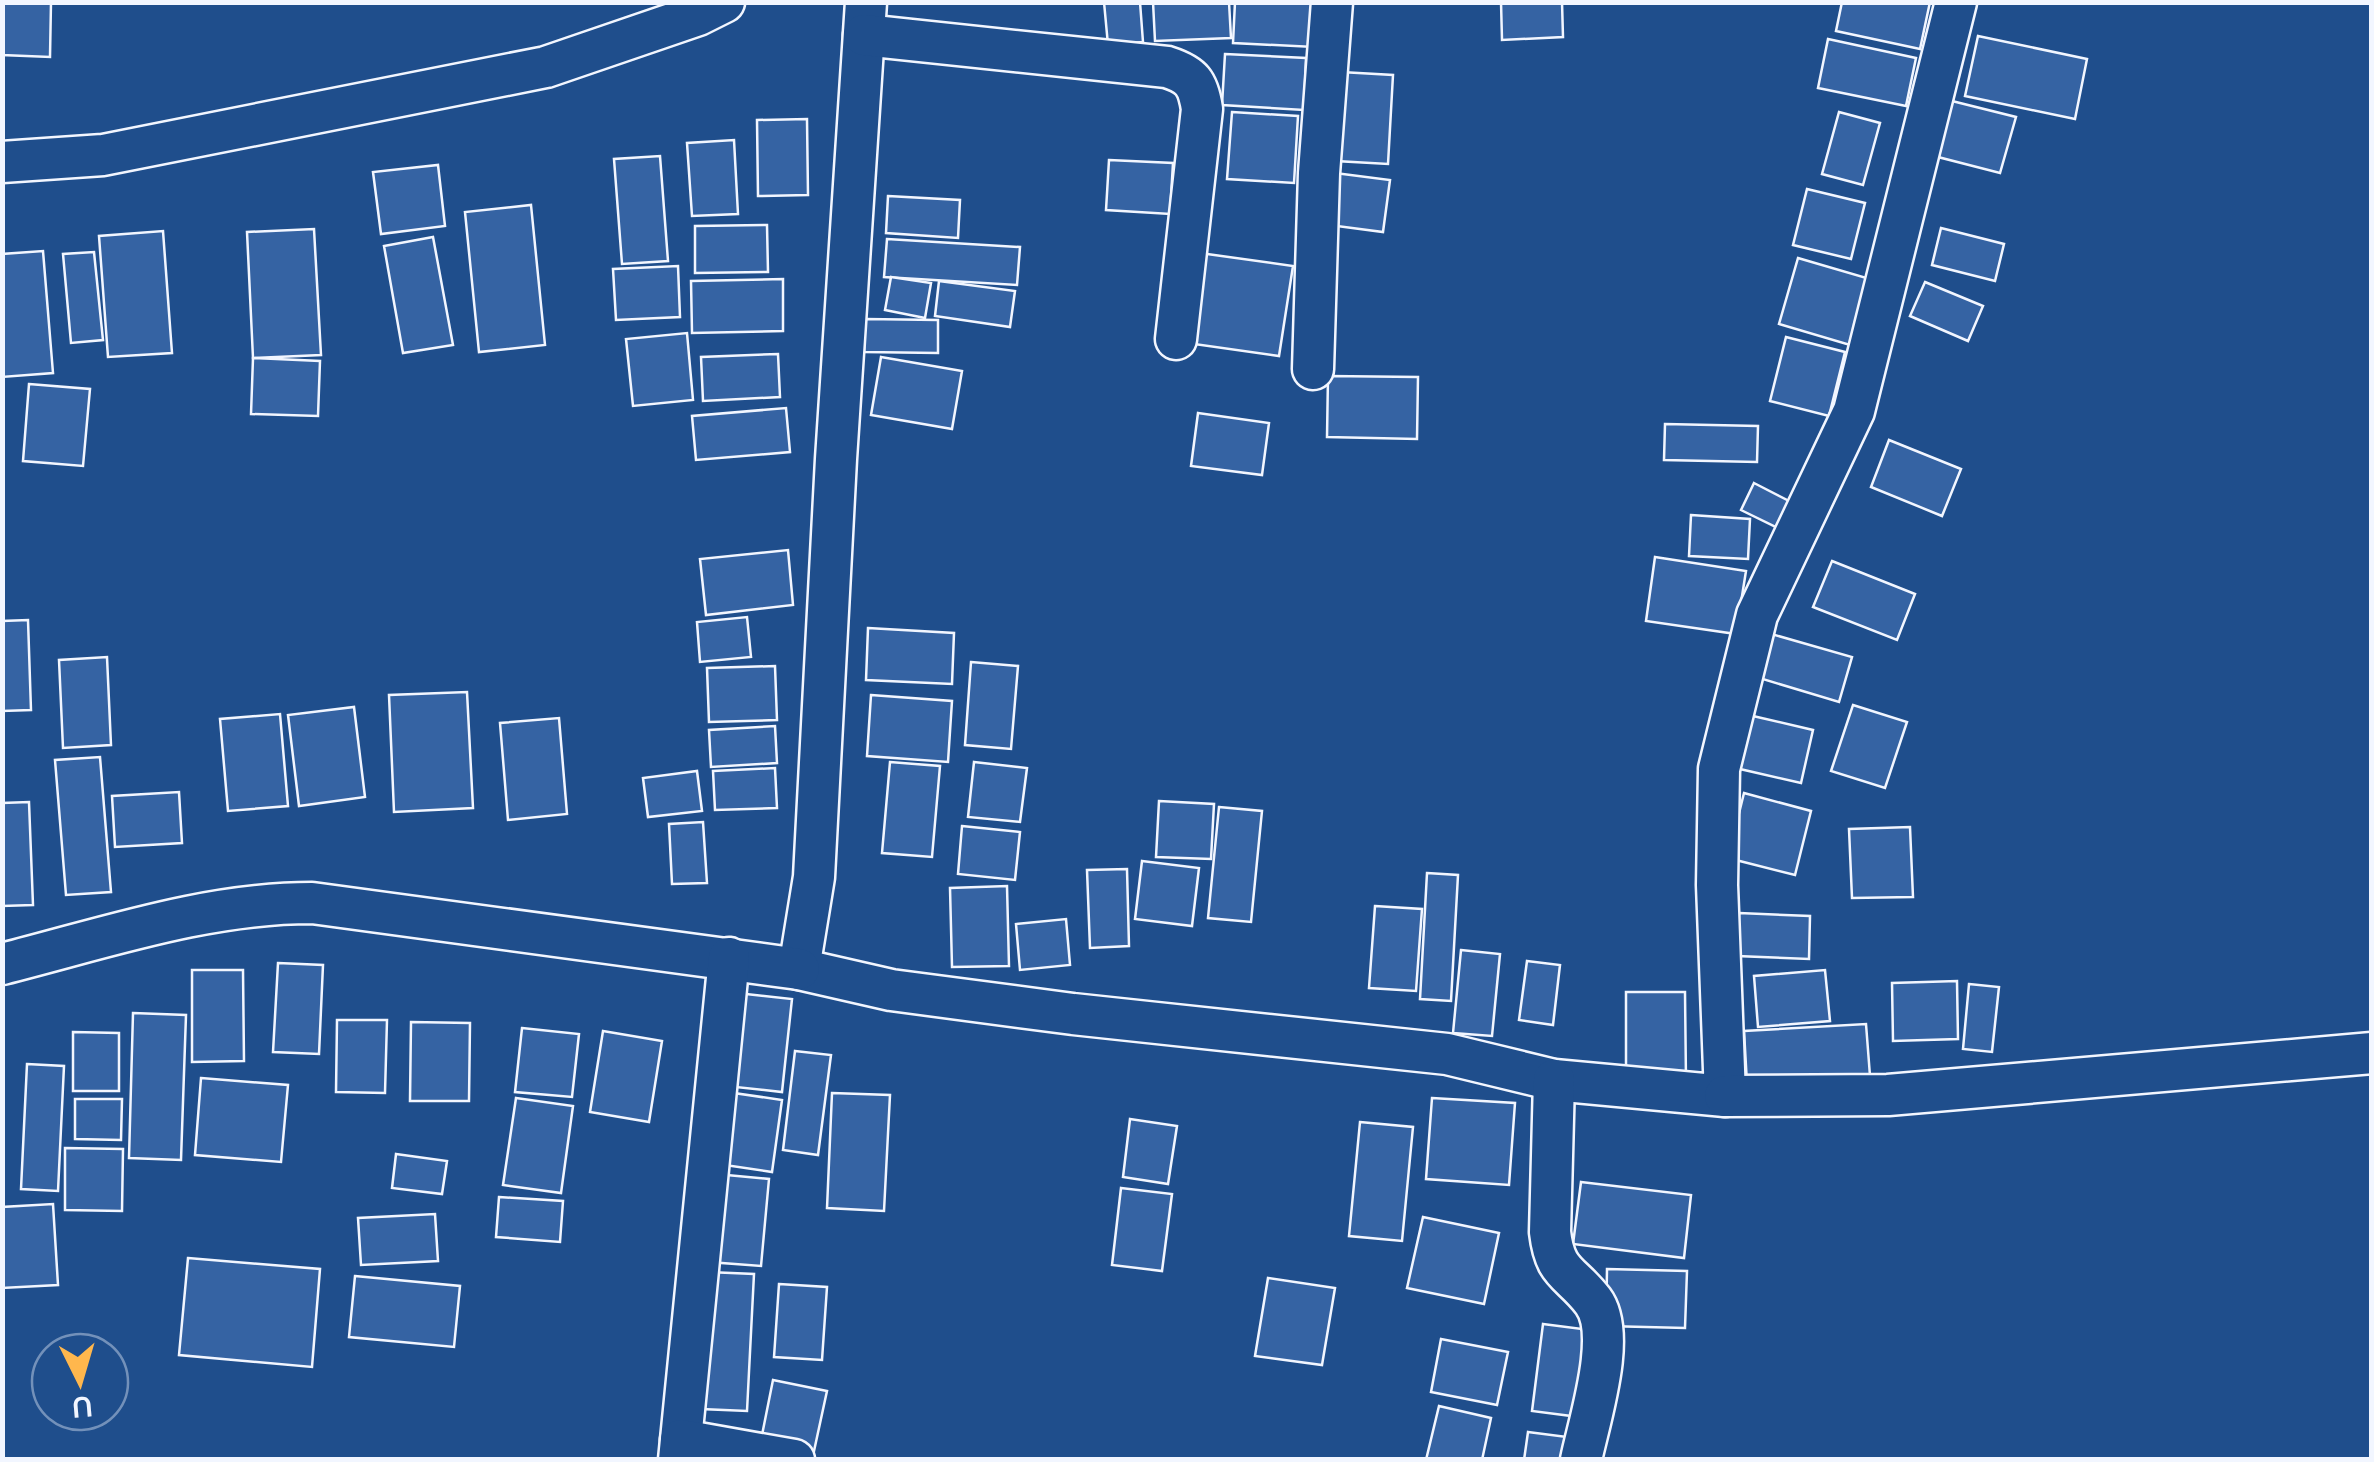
<svg xmlns="http://www.w3.org/2000/svg" width="2374" height="1462" font-family="Lato,sans-serif">
  <style>
    .building { fill: #3563a3; stroke: #f2f6ff; stroke-width: 2.5 }
    .lines { fill: none; stroke-linecap: round; stroke-linejoin: round }
    .street-casing { stroke: #f2f6ff; stroke-width: 45 }
    .street { stroke: #1f4e8c; stroke-width: 40 }
  </style>
  <rect width="100%" height="100%" fill="#1f4e8c"/>
  <!-- building -->
  <g class="building">
    <path d="M 2,2 L 51,2 L 50,57 L 2,55 Z"/>
    <path d="M 1104,2 L 1140,2 L 1143,42 L 1108,45 Z"/>
    <path d="M 1153,2 L 1229,2 L 1231,38 L 1155,41 Z"/>
    <path d="M 1235,2 L 1316,2 L 1314,47 L 1233,43 Z"/>
    <path d="M 1501,2 L 1562,2 L 1563,37 L 1502,40 Z"/>
    <path d="M 1842,2 L 1930,2 L 1920,49 L 1836,31 Z"/>
    <path d="M 1978,36 L 2087,59 L 2075,119 L 1965,96 Z"/>
    <path d="M 1828,39 L 1916,58 L 1906,106 L 1818,88 Z"/>
    <path d="M 1225,54 L 1306,58 L 1304,110 L 1222,105 Z"/>
    <path d="M 1341,72 L 1393,75 L 1388,164 L 1336,161 Z"/>
    <path d="M 1952,101 L 2016,117 L 2000,173 L 1938,157 Z"/>
    <path d="M 1232,112 L 1298,116 L 1294,183 L 1227,179 Z"/>
    <path d="M 1839,112 L 1880,123 L 1863,185 L 1822,174 Z"/>
    <path d="M 807,119 L 808,195 L 758,196 L 757,120 Z"/>
    <path d="M 734,140 L 738,214 L 692,216 L 687,143 Z"/>
    <path d="M 660,156 L 668,261 L 622,264 L 614,159 Z"/>
    <path d="M 1109,160 L 1173,163 L 1170,214 L 1106,210 Z"/>
    <path d="M 438,165 L 445,226 L 381,234 L 373,172 Z"/>
    <path d="M 1335,173 L 1390,180 L 1383,232 L 1329,225 Z"/>
    <path d="M 1807,189 L 1865,203 L 1851,259 L 1793,245 Z"/>
    <path d="M 888,196 L 960,200 L 958,238 L 886,233 Z"/>
    <path d="M 531,205 L 545,345 L 479,352 L 465,212 Z"/>
    <path d="M 767,225 L 768,272 L 695,273 L 695,226 Z"/>
    <path d="M 1941,228 L 2004,244 L 1995,281 L 1932,265 Z"/>
    <path d="M 314,229 L 321,355 L 253,358 L 247,232 Z"/>
    <path d="M 163,231 L 172,353 L 108,357 L 99,236 Z"/>
    <path d="M 433,237 L 453,345 L 403,353 L 384,246 Z"/>
    <path d="M 887,239 L 1020,247 L 1017,285 L 884,277 Z"/>
    <path d="M 43,251 L 53,373 L 2,377 L 2,254 Z"/>
    <path d="M 94,252 L 103,340 L 71,343 L 63,254 Z"/>
    <path d="M 1200,253 L 1293,266 L 1279,356 L 1187,343 Z"/>
    <path d="M 1798,258 L 1870,279 L 1850,345 L 1779,324 Z"/>
    <path d="M 678,266 L 680,317 L 616,320 L 613,269 Z"/>
    <path d="M 891,277 L 931,283 L 925,318 L 885,310 Z"/>
    <path d="M 783,279 L 783,331 L 692,333 L 691,281 Z"/>
    <path d="M 939,281 L 1015,291 L 1010,327 L 935,316 Z"/>
    <path d="M 1925,282 L 1983,306 L 1968,341 L 1910,316 Z"/>
    <path d="M 865,319 L 938,320 L 938,353 L 864,352 Z"/>
    <path d="M 687,333 L 693,400 L 633,406 L 626,339 Z"/>
    <path d="M 1786,337 L 1845,352 L 1829,416 L 1770,401 Z"/>
    <path d="M 778,354 L 780,397 L 703,401 L 701,357 Z"/>
    <path d="M 881,357 L 962,371 L 952,429 L 871,415 Z"/>
    <path d="M 253,358 L 320,361 L 318,416 L 251,414 Z"/>
    <path d="M 1328,376 L 1418,377 L 1417,439 L 1327,437 Z"/>
    <path d="M 29,384 L 90,389 L 83,466 L 23,461 Z"/>
    <path d="M 786,408 L 790,452 L 696,460 L 692,416 Z"/>
    <path d="M 1198,413 L 1269,423 L 1262,475 L 1191,466 Z"/>
    <path d="M 1665,424 L 1758,426 L 1757,462 L 1664,460 Z"/>
    <path d="M 1889,440 L 1961,469 L 1942,516 L 1871,487 Z"/>
    <path d="M 1754,483 L 1791,502 L 1778,528 L 1741,510 Z"/>
    <path d="M 1691,515 L 1750,519 L 1748,559 L 1689,556 Z"/>
    <path d="M 788,550 L 793,605 L 706,615 L 700,559 Z"/>
    <path d="M 1655,557 L 1746,571 L 1736,634 L 1646,621 Z"/>
    <path d="M 1832,561 L 1915,594 L 1897,640 L 1813,607 Z"/>
    <path d="M 747,617 L 751,657 L 700,662 L 697,622 Z"/>
    <path d="M 28,620 L 31,710 L 2,711 L 2,621 Z"/>
    <path d="M 868,628 L 954,633 L 952,684 L 866,680 Z"/>
    <path d="M 1768,633 L 1852,657 L 1839,702 L 1756,677 Z"/>
    <path d="M 107,657 L 111,745 L 63,748 L 59,660 Z"/>
    <path d="M 971,662 L 1018,666 L 1011,749 L 965,745 Z"/>
    <path d="M 775,666 L 777,720 L 709,722 L 707,668 Z"/>
    <path d="M 467,692 L 473,808 L 394,812 L 389,695 Z"/>
    <path d="M 871,695 L 952,701 L 948,762 L 867,756 Z"/>
    <path d="M 1853,705 L 1907,722 L 1885,788 L 1831,771 Z"/>
    <path d="M 354,707 L 365,797 L 299,806 L 288,715 Z"/>
    <path d="M 280,714 L 288,806 L 228,811 L 220,719 Z"/>
    <path d="M 1753,716 L 1813,730 L 1801,783 L 1740,769 Z"/>
    <path d="M 559,718 L 567,814 L 508,820 L 500,723 Z"/>
    <path d="M 775,726 L 777,763 L 711,767 L 709,730 Z"/>
    <path d="M 100,757 L 111,892 L 66,895 L 55,760 Z"/>
    <path d="M 890,762 L 940,766 L 932,857 L 882,853 Z"/>
    <path d="M 974,762 L 1027,768 L 1020,822 L 968,817 Z"/>
    <path d="M 775,768 L 777,808 L 715,810 L 713,771 Z"/>
    <path d="M 697,771 L 702,811 L 648,817 L 643,778 Z"/>
    <path d="M 179,792 L 182,843 L 115,847 L 112,796 Z"/>
    <path d="M 1744,793 L 1811,811 L 1795,875 L 1728,858 Z"/>
    <path d="M 1159,801 L 1214,804 L 1211,859 L 1156,857 Z"/>
    <path d="M 29,802 L 33,905 L 2,906 L 2,803 Z"/>
    <path d="M 1219,807 L 1262,811 L 1251,922 L 1208,918 Z"/>
    <path d="M 703,822 L 707,883 L 672,884 L 669,824 Z"/>
    <path d="M 962,826 L 1020,832 L 1015,880 L 958,874 Z"/>
    <path d="M 1910,827 L 1913,897 L 1852,898 L 1849,829 Z"/>
    <path d="M 1142,861 L 1199,868 L 1192,926 L 1135,919 Z"/>
    <path d="M 1127,869 L 1129,946 L 1090,948 L 1087,870 Z"/>
    <path d="M 1427,873 L 1458,875 L 1451,1001 L 1420,999 Z"/>
    <path d="M 1007,886 L 1009,966 L 952,967 L 950,888 Z"/>
    <path d="M 1375,906 L 1422,909 L 1416,991 L 1369,988 Z"/>
    <path d="M 1739,913 L 1810,916 L 1809,959 L 1737,956 Z"/>
    <path d="M 1066,919 L 1070,965 L 1020,970 L 1016,924 Z"/>
    <path d="M 1461,950 L 1500,954 L 1492,1036 L 1453,1033 Z"/>
    <path d="M 1527,961 L 1560,965 L 1553,1025 L 1519,1020 Z"/>
    <path d="M 278,963 L 323,965 L 319,1054 L 273,1052 Z"/>
    <path d="M 192,970 L 243,970 L 244,1061 L 192,1062 Z"/>
    <path d="M 1825,970 L 1830,1021 L 1758,1027 L 1754,976 Z"/>
    <path d="M 1957,981 L 1958,1039 L 1893,1041 L 1892,983 Z"/>
    <path d="M 1969,984 L 1999,987 L 1992,1052 L 1963,1049 Z"/>
    <path d="M 1626,992 L 1685,992 L 1686,1081 L 1626,1081 Z"/>
    <path d="M 737,993 L 792,999 L 782,1092 L 726,1086 Z"/>
    <path d="M 133,1013 L 186,1015 L 181,1160 L 129,1158 Z"/>
    <path d="M 337,1020 L 387,1020 L 385,1093 L 336,1092 Z"/>
    <path d="M 411,1022 L 470,1023 L 469,1101 L 410,1101 Z"/>
    <path d="M 1866,1024 L 1870,1076 L 1747,1084 L 1744,1031 Z"/>
    <path d="M 522,1028 L 579,1034 L 572,1097 L 515,1092 Z"/>
    <path d="M 603,1031 L 662,1041 L 649,1122 L 590,1112 Z"/>
    <path d="M 73,1032 L 119,1033 L 119,1091 L 73,1091 Z"/>
    <path d="M 795,1051 L 831,1055 L 818,1155 L 783,1150 Z"/>
    <path d="M 27,1064 L 64,1066 L 58,1191 L 21,1189 Z"/>
    <path d="M 201,1078 L 288,1085 L 281,1162 L 195,1155 Z"/>
    <path d="M 727,1092 L 782,1100 L 772,1172 L 718,1164 Z"/>
    <path d="M 832,1093 L 890,1095 L 884,1211 L 827,1208 Z"/>
    <path d="M 516,1098 L 573,1106 L 561,1193 L 503,1185 Z"/>
    <path d="M 1432,1098 L 1515,1103 L 1509,1185 L 1426,1179 Z"/>
    <path d="M 75,1099 L 122,1099 L 121,1140 L 75,1139 Z"/>
    <path d="M 1130,1119 L 1177,1126 L 1168,1184 L 1123,1177 Z"/>
    <path d="M 1360,1122 L 1413,1127 L 1402,1241 L 1349,1236 Z"/>
    <path d="M 65,1148 L 123,1149 L 122,1211 L 65,1210 Z"/>
    <path d="M 396,1154 L 447,1161 L 442,1194 L 392,1188 Z"/>
    <path d="M 716,1174 L 769,1179 L 761,1266 L 709,1262 Z"/>
    <path d="M 1581,1182 L 1691,1195 L 1684,1258 L 1573,1244 Z"/>
    <path d="M 1121,1188 L 1172,1194 L 1162,1271 L 1112,1265 Z"/>
    <path d="M 499,1197 L 563,1201 L 560,1242 L 496,1237 Z"/>
    <path d="M 53,1204 L 58,1285 L 2,1288 L 2,1207 Z"/>
    <path d="M 435,1214 L 438,1261 L 361,1265 L 358,1218 Z"/>
    <path d="M 1423,1217 L 1499,1233 L 1484,1304 L 1407,1288 Z"/>
    <path d="M 188,1258 L 320,1269 L 312,1367 L 179,1355 Z"/>
    <path d="M 1607,1269 L 1687,1271 L 1685,1328 L 1606,1326 Z"/>
    <path d="M 708,1272 L 754,1274 L 747,1411 L 701,1409 Z"/>
    <path d="M 355,1276 L 460,1286 L 454,1347 L 349,1337 Z"/>
    <path d="M 1268,1278 L 1335,1288 L 1322,1365 L 1255,1356 Z"/>
    <path d="M 779,1284 L 827,1287 L 822,1360 L 774,1357 Z"/>
    <path d="M 1543,1324 L 1598,1331 L 1587,1418 L 1532,1411 Z"/>
    <path d="M 1441,1339 L 1508,1352 L 1497,1405 L 1431,1392 Z"/>
    <path d="M 773,1380 L 827,1391 L 814,1451 L 761,1440 Z"/>
    <path d="M 1439,1406 L 1491,1418 L 1482,1460 L 1426,1460 Z"/>
    <path d="M 1528,1432 L 1575,1438 L 1572,1460 L 1524,1460 Z"/>
  </g>
  <g class="lines">
    <defs>
      <g id="street">
        <path d="M 866,2 L 836,459 L 814,877 L 799,969 L 891,990 L 1073,1014 L 1447,1054 L 1554,1080 L 1725,1096 L 1717,885 L 1719,769 L 1757,615 L 1854,411 L 1956,2"/>
        <path d="M 864,35 L 1167,67 C 1192,75 1198,83 1202,109 L 1176,339"/>
        <path d="M 2,162 L 103,155 L 546,67 L 698,15 L 724,2"/>
        <path d="M 1313,369 L 1319,173 L 1332,2"/>
        <path d="M 2,964 C 105,938 206,903 312,903 L 799,969"/>
        <path d="M 1554,1080 L 1550,1232 C 1555,1275 1570,1271 1593,1301 C 1618,1334 1589,1421 1581,1460"/>
        <path d="M 1725,1096 L 1888,1095 L 2372,1053"/>
        <path d="M 681,1440 L 729,958"/>
        <path d="M 679,1460 L 681,1440 L 794,1460"/>
      </g>
    </defs>
    <!-- street casing -->
    <use href="#street" class="street-casing"/>
    <!-- street -->
    <use href="#street" class="street"/>
  </g>
  <!-- border -->
  <rect width="2374" height="1462" fill="none" stroke="#f2f6ff" stroke-width="10"/>
  <!-- north arrow -->
  <g transform="translate(80 1382) rotate(175)"><circle r="48" fill="#1f4e8c" stroke="#7391ba" stroke-width="2.5"/>
  <path d="M0-8L18 38L0 25L-18 38Z" fill="#ffb74d"/>
  <text y="-15" font-size="28" font-weight="bold" text-anchor="middle" fill="#f2f6ff">U</text>
  </g>
</svg>
